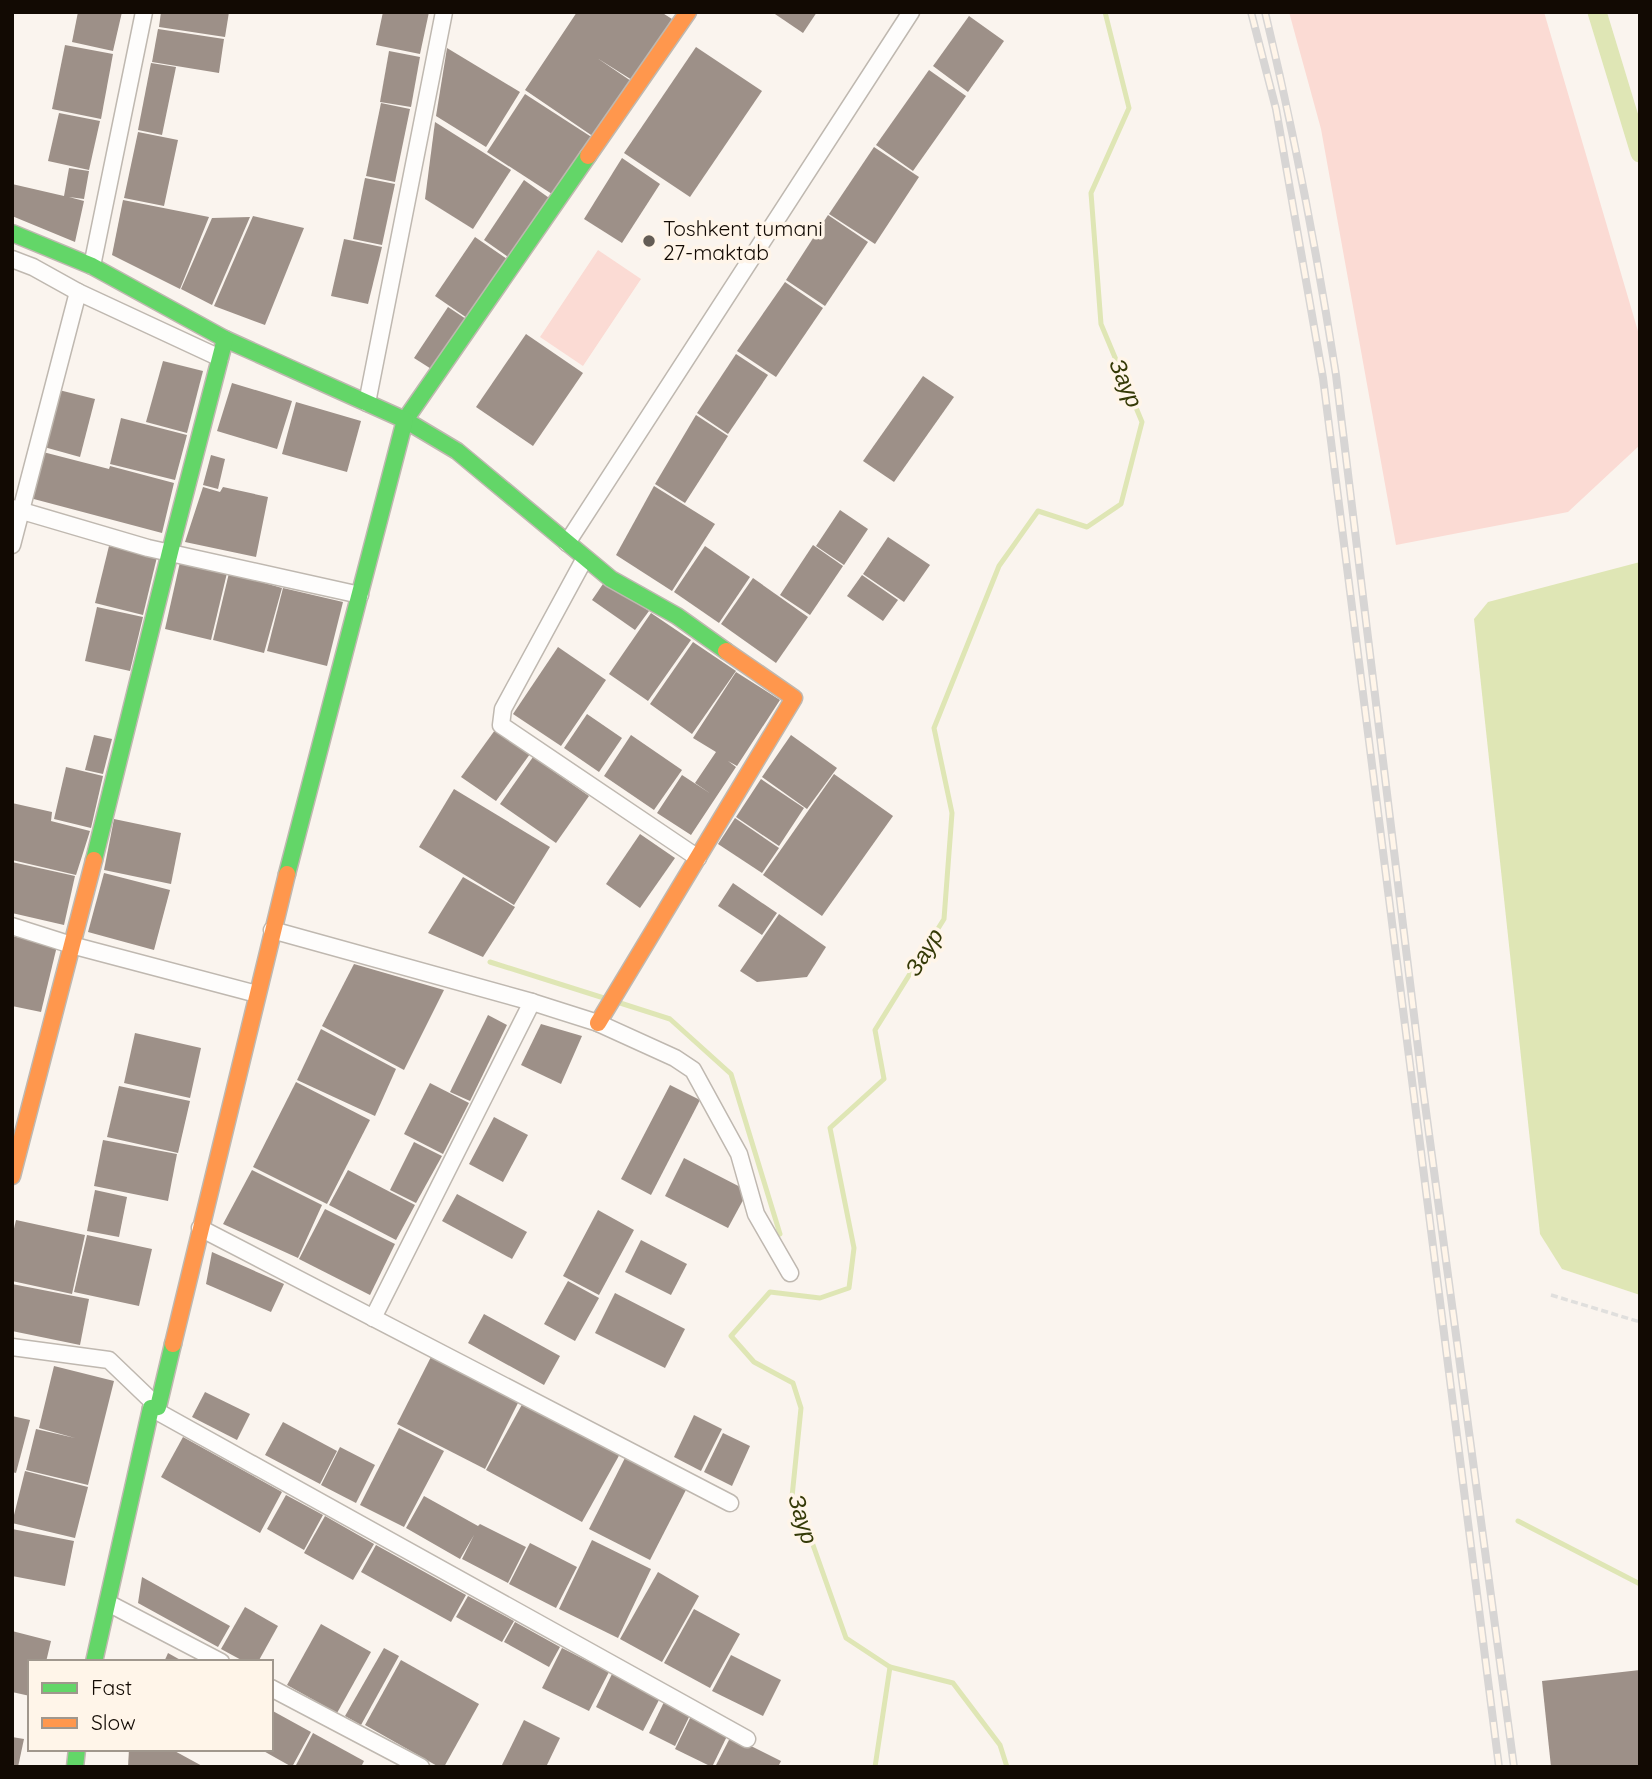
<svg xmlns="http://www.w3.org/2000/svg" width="1652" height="1779" font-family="Quicksand,sans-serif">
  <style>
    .green { fill: #fbdbd4 }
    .water { fill: #dfe6b5 }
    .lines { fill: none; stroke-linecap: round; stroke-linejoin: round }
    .stream { stroke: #dfe6b5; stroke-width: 5 }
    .canal { stroke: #dfe6b5; stroke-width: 19 }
    .building { fill: #9d9088 }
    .street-casing { stroke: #bfb8b0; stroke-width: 19 }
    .fast-casing { stroke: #bfb8b0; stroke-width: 19 }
    .slow-casing { stroke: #bfb8b0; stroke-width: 19 }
    .path { stroke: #e0dfdd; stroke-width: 3.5; stroke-dasharray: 7 3.5; stroke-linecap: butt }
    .street { stroke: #fefdfc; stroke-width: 16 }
    .fast { stroke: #63d668; stroke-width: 16 }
    .slow { stroke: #ff974d; stroke-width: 16 }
    .rail-casing { stroke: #d7d5d4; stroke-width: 8 }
    .rail { stroke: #fff5e9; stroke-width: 5; stroke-dasharray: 16; stroke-linecap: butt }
    .poi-dot { fill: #635c55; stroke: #fff5e9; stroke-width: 2.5 }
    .labels { text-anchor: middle; stroke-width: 7; stroke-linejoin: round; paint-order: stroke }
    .poi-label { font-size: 21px; fill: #120a03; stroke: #fff5e9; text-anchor: start }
    .water-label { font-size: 23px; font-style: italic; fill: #353a07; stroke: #fff5e9 }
  </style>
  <rect width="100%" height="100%" fill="#faf4ee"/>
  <!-- green -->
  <g class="green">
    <path d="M 1289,12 L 1544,12 L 1640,338 L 1640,445 L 1568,512 L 1396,545 L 1321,129 Z"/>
    <path d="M 598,250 L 641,279 L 583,366 L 540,337 Z"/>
  </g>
  <!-- water -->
  <path class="water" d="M 1640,562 L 1640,1295 L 1562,1269 L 1540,1234 L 1474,619 L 1488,602 Z"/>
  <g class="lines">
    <!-- stream -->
    <g class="stream">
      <path d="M 490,962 L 607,999"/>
      <path d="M 617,1002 L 670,1019 L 731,1074 L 780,1234"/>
      <path d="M 1518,1521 L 1640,1584"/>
      <path d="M 875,1767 L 890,1667"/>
      <path d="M 1007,1767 L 1000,1745 L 953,1683 L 890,1667 L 846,1638 L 813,1545 L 792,1497 L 801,1408 L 793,1383 L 754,1362 L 731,1336 L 770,1292 L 820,1298 L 849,1288 L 854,1248 L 830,1128 L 884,1079 L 875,1030 L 944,919 L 952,813 L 934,728 L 999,566 L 1038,511 L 1087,527 L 1121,504 L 1142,422 L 1101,324 L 1091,193 L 1129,108 L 1105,12"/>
    </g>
    <!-- canal -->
    <path class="canal" d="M 1597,12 L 1640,153"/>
  </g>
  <!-- building -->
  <g class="building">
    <path d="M 78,12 L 122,12 L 113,51 L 72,42 Z"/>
    <path d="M 161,12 L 229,12 L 225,37 L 159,27 Z"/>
    <path d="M 383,12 L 429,12 L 420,54 L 376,45 Z"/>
    <path d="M 577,12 L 661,12 L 672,19 L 632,80 L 597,58 L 631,81 L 594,137 L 525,90 Z"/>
    <path d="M 772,12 L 817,12 L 803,33 Z"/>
    <path d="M 969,16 L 1004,41 L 968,92 L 933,66 Z"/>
    <path d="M 158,29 L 224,39 L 219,73 L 152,62 Z"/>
    <path d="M 65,45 L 113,54 L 101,119 L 52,109 Z"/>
    <path d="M 696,47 L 762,91 L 690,197 L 624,153 Z"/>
    <path d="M 447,48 L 520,92 L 486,147 L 436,116 Z"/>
    <path d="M 389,51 L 420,57 L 411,107 L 380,102 Z"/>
    <path d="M 151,63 L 176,67 L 162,135 L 138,130 Z"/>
    <path d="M 929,70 L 966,96 L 913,171 L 876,145 Z"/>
    <path d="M 525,94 L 593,138 L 555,196 L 487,152 Z"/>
    <path d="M 381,103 L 410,109 L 395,182 L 366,176 Z"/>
    <path d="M 59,113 L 100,121 L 89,170 L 48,161 Z"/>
    <path d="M 435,122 L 511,170 L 473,229 L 425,199 Z"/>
    <path d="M 138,132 L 178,140 L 164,206 L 124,198 Z"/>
    <path d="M 874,147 L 919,177 L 875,244 L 829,214 Z"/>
    <path d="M 622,158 L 660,184 L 622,243 L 584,219 Z"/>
    <path d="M 69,168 L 89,171 L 84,199 L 69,197 L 84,201 L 75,242 L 12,216 L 12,184 L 64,196 Z"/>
    <path d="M 365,178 L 395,184 L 382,245 L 353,239 Z"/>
    <path d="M 524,180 L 552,200 L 511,259 L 484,240 Z"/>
    <path d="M 123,200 L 209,217 L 180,289 L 112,255 Z"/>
    <path d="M 828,215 L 868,242 L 825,306 L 786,280 Z"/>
    <path d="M 253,216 L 304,228 L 265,325 L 214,306 Z"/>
    <path d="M 250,217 L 212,305 L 181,289 L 212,218 Z"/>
    <path d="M 475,237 L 510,261 L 470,320 L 435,296 Z"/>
    <path d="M 344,239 L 382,247 L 368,304 L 331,296 Z"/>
    <path d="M 785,282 L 823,308 L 776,377 L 737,351 Z"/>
    <path d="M 448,307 L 469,321 L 436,372 L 414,358 Z"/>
    <path d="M 526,334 L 583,373 L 533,446 L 476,407 Z"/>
    <path d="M 736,354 L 768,375 L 728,434 L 697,413 Z"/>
    <path d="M 163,361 L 203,371 L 187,433 L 146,422 Z"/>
    <path d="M 923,376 L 954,397 L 894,482 L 863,461 Z"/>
    <path d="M 232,383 L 292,401 L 277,449 L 217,431 Z"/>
    <path d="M 59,390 L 95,399 L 80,457 L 44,447 Z"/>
    <path d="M 296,402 L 361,421 L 347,472 L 282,454 Z"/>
    <path d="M 696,415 L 728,436 L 685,503 L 655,484 Z"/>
    <path d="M 121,418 L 187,435 L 175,480 L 110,464 Z"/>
    <path d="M 43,452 L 109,469 L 110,466 L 174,483 L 162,533 L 30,498 Z"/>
    <path d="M 211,455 L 225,459 L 218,489 L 203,485 Z"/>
    <path d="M 654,486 L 715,524 L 672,591 L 616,555 Z"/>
    <path d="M 203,487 L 220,492 L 223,487 L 268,497 L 256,557 L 185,542 Z"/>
    <path d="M 840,510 L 868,529 L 844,565 L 816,546 Z"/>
    <path d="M 888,537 L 930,565 L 904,602 L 863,574 Z"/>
    <path d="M 813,545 L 843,566 L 810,615 L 780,595 Z"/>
    <path d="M 109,546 L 157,557 L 143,615 L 95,603 Z"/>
    <path d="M 705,546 L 750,577 L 719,623 L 674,592 Z"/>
    <path d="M 180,562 L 227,573 L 211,640 L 165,629 Z"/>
    <path d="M 229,573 L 282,588 L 264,653 L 213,640 Z"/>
    <path d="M 862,575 L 898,600 L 883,621 L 847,596 Z"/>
    <path d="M 753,578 L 808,617 L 776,663 L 721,624 Z"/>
    <path d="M 605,581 L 649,611 L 635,630 L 592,600 Z"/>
    <path d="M 283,588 L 343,602 L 327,666 L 267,651 Z"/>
    <path d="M 97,607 L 143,617 L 130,671 L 85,661 Z"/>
    <path d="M 651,613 L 691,640 L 648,701 L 609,674 Z"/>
    <path d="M 693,642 L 736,671 L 692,734 L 650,704 Z"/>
    <path d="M 558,647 L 606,680 L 561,746 L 513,714 Z"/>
    <path d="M 736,672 L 780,700 L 737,766 L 728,761 L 736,767 L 691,835 L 657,813 L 682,775 L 711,794 L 695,783 L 716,752 L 693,738 Z"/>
    <path d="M 587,714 L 622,738 L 599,772 L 564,748 Z"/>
    <path d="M 495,730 L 530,754 L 496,801 L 461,777 Z"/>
    <path d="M 94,735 L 112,739 L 103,774 L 85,770 Z"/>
    <path d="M 631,735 L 682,770 L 654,810 L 604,776 Z"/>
    <path d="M 791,735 L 837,768 L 807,809 L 762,777 Z"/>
    <path d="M 533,757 L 589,796 L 556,843 L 500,804 Z"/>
    <path d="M 66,767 L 103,776 L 91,828 L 54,819 Z"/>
    <path d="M 834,774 L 893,816 L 822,916 L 763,875 Z"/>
    <path d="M 761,779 L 804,808 L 779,846 L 736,817 Z"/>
    <path d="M 454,789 L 550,847 L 514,905 L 419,847 Z"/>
    <path d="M 12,803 L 52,812 L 51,821 L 90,831 L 76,875 L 12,860 Z"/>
    <path d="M 735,818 L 779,848 L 762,873 L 718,844 Z"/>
    <path d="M 114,819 L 181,833 L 171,884 L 104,870 Z"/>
    <path d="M 640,834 L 675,858 L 640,908 L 606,884 Z"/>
    <path d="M 12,862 L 75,876 L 64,925 L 12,913 Z"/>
    <path d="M 104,873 L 170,890 L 154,950 L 88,932 Z"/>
    <path d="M 463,877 L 515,907 L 483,957 L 428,933 Z"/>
    <path d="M 733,883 L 777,913 L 762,935 L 718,906 Z"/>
    <path d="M 779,914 L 826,947 L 807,977 L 757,982 L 740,971 Z"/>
    <path d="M 12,936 L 57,946 L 41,1012 L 12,1006 Z"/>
    <path d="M 354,964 L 444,990 L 404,1070 L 322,1026 Z"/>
    <path d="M 488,1015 L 507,1025 L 470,1101 L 450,1092 Z"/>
    <path d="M 541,1024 L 582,1036 L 561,1084 L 521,1065 Z"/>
    <path d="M 321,1029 L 396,1069 L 375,1116 L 297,1080 Z"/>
    <path d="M 135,1033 L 201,1048 L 190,1098 L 124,1083 Z"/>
    <path d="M 296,1082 L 370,1120 L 327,1204 L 253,1167 Z"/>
    <path d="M 430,1083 L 469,1103 L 443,1154 L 404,1134 Z"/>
    <path d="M 670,1085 L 700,1100 L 651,1195 L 621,1179 Z"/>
    <path d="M 119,1086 L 190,1101 L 178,1153 L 107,1137 Z"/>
    <path d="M 494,1117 L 528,1135 L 503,1182 L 469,1164 Z"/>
    <path d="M 103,1140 L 177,1154 L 168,1201 L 94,1186 Z"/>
    <path d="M 414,1142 L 442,1156 L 416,1203 L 390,1190 Z"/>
    <path d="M 684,1158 L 748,1191 L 728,1228 L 665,1196 Z"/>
    <path d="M 252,1170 L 322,1205 L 298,1258 L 223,1224 Z"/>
    <path d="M 348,1170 L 415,1205 L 396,1240 L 329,1205 Z"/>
    <path d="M 95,1190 L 127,1197 L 119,1237 L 87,1231 Z"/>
    <path d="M 457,1194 L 527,1232 L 512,1259 L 442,1221 Z"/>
    <path d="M 325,1209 L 395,1244 L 370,1295 L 299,1259 Z"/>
    <path d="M 598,1210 L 634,1230 L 599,1295 L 563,1276 Z"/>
    <path d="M 16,1220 L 85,1235 L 72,1294 L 12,1281 L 12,1237 Z"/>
    <path d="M 87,1235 L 152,1249 L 139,1306 L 74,1292 Z"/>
    <path d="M 641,1240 L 687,1264 L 671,1295 L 625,1272 Z"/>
    <path d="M 212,1252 L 284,1284 L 271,1312 L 206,1284 Z"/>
    <path d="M 568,1281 L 599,1298 L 575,1341 L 544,1324 Z"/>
    <path d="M 12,1284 L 89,1299 L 80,1345 L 12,1331 Z"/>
    <path d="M 615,1293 L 685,1329 L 665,1368 L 595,1333 Z"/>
    <path d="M 484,1314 L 560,1356 L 544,1385 L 468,1343 Z"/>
    <path d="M 433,1353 L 521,1397 L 485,1469 L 397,1424 Z"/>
    <path d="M 54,1366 L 114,1381 L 88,1485 L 26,1470 L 36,1429 L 75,1438 L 39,1428 Z"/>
    <path d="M 205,1392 L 250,1414 L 237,1440 L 192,1417 Z"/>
    <path d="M 525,1399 L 621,1452 L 582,1522 L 486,1470 Z"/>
    <path d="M 694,1415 L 722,1429 L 701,1471 L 674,1457 Z"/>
    <path d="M 12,1416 L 30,1420 L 16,1473 L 12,1472 Z"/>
    <path d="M 283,1422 L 337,1451 L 320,1484 L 265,1455 Z"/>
    <path d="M 399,1428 L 444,1451 L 404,1527 L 360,1505 Z"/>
    <path d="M 723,1433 L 750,1446 L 732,1486 L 704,1472 Z"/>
    <path d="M 183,1437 L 282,1492 L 260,1533 L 161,1477 Z"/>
    <path d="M 340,1447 L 375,1465 L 356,1503 L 321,1485 Z"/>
    <path d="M 627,1454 L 688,1486 L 650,1560 L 589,1529 Z"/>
    <path d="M 25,1471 L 88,1487 L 75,1538 L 12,1523 Z"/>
    <path d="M 286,1495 L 323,1515 L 304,1550 L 267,1529 Z"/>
    <path d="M 424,1496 L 478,1526 L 480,1524 L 526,1547 L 508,1583 L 462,1559 L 474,1535 L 460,1559 L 406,1528 Z"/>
    <path d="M 325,1516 L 374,1544 L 353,1580 L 304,1553 Z"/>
    <path d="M 12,1529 L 74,1541 L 65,1586 L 12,1576 Z"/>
    <path d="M 592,1540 L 651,1569 L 618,1638 L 559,1609 Z"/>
    <path d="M 530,1543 L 577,1567 L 556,1608 L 509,1584 Z"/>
    <path d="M 376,1545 L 466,1595 L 451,1622 L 361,1572 Z"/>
    <path d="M 658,1572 L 699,1596 L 662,1662 L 620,1639 Z"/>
    <path d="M 142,1577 L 230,1626 L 218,1647 L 138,1603 Z"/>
    <path d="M 468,1596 L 514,1621 L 502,1642 L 456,1617 Z"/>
    <path d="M 245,1607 L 278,1626 L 258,1662 L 245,1662 L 221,1649 Z"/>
    <path d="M 694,1609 L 740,1634 L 710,1688 L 664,1663 Z"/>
    <path d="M 515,1622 L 560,1647 L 549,1667 L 504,1642 Z"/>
    <path d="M 321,1624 L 371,1652 L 337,1713 L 287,1685 Z"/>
    <path d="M 12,1631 L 51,1641 L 46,1662 L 30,1662 L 30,1696 L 12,1692 Z"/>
    <path d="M 384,1648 L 399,1656 L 361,1725 L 345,1716 Z"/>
    <path d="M 562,1648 L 609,1672 L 589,1711 L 542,1688 Z"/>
    <path d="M 168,1653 L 184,1662 L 164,1662 Z"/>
    <path d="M 731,1655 L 781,1680 L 763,1716 L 712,1691 Z"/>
    <path d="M 401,1660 L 479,1704 L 444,1767 L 439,1767 L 365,1725 Z"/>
    <path d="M 1640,1670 L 1640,1767 L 1551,1767 L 1542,1681 Z"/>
    <path d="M 612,1674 L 660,1698 L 643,1731 L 596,1707 Z"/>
    <path d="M 665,1700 L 691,1713 L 675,1746 L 649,1733 Z"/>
    <path d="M 271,1710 L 311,1732 L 292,1767 L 260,1749 L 271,1749 Z"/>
    <path d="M 692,1714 L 729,1732 L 712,1767 L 675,1749 Z"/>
    <path d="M 524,1720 L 560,1738 L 546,1767 L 501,1767 Z"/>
    <path d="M 313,1733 L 364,1761 L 361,1767 L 295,1767 Z"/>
    <path d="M 731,1736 L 781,1761 L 778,1767 L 715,1767 Z"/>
    <path d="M 12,1737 L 24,1739 L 18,1767 L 12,1767 Z"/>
    <path d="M 129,1749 L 171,1749 L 204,1767 L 128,1767 Z"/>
  </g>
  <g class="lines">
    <defs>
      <g id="street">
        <path d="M 12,259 L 33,267 L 78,292"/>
        <path d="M 92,266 L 144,12"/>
        <path d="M 367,403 L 444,12"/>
        <path d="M 12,508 L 148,548 L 360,595"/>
        <path d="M 567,543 L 911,12"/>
        <path d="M 12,545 L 78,292 L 220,358"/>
        <path d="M 585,558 L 503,709 L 501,725 L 698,858"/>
        <path d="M 12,926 L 75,946 L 257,994"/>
        <path d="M 272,930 L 532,1002 L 598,1023 L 675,1058 L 693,1070 L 739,1154 L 756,1214 L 790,1273"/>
        <path d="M 200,1228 L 730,1503"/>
        <path d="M 373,1318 L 532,1002"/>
        <path d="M 12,1347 L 109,1360 L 158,1407"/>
        <path d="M 151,1408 L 747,1739"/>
        <path d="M 108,1603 L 221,1662"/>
        <path d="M 271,1688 L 421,1767"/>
      </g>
      <g id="fast">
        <path d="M 588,156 L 405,420 L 457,451 L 611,579 L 677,616 L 726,651"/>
        <path d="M 12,233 L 92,266 L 225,339 L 405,420 L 287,874"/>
        <path d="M 94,860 L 171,548 L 225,339"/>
        <path d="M 94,1662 L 151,1408 L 158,1407 L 173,1344"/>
        <path d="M 75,1767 L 77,1749"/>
      </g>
      <g id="slow">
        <path d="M 588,156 L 688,12"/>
        <path d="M 598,1023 L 794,698 L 726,651"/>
        <path d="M 12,1176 L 94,860"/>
        <path d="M 173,1344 L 287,874"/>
      </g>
    </defs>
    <!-- street casing -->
    <use href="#street" class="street-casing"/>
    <!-- fast casing -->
    <use href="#fast" class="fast-casing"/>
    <!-- slow casing -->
    <use href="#slow" class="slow-casing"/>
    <!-- path -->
    <path class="path" d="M 1551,1295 L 1640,1322"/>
    <!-- street -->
    <use href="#street" class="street"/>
    <!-- fast -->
    <use href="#fast" class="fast"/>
    <!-- slow -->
    <use href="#slow" class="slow"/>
    <defs>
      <g id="rail">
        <path d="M 1251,12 L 1276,109 L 1323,378 L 1499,1767"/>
        <path d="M 1265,12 C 1294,132 1317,253 1336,375 L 1423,1089 L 1514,1767"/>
      </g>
    </defs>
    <!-- rail casing -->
    <use href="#rail" class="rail-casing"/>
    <!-- rail -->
    <use href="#rail" class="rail"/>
  </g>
  <!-- markers -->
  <circle class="poi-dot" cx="649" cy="241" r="7"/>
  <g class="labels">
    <!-- poi labels -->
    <g class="poi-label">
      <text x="663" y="236">Toshkent tumani<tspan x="663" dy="24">27-maktab</tspan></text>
    </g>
    <!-- water labels -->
    <g class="water-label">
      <text transform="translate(1126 383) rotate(67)" y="8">Заур</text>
      <text transform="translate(924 952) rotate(-58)" y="8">Заур</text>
      <text transform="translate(803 1519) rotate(73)" y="8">Заур</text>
    </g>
  </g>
  <!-- border -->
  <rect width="1652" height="1779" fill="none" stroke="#120a03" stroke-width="28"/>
  <!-- legend -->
  <rect x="28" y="1660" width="245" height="91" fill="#fff5e9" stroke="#a0978d" stroke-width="2"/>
  <rect x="42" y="1683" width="35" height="10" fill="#63d668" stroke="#a0978d" stroke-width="2"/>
  <text x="91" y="1695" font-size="21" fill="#120a03">Fast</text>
  <rect x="42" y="1718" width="35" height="10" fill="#ff974d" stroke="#a0978d" stroke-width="2"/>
  <text x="91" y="1730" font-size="21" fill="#120a03">Slow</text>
</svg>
